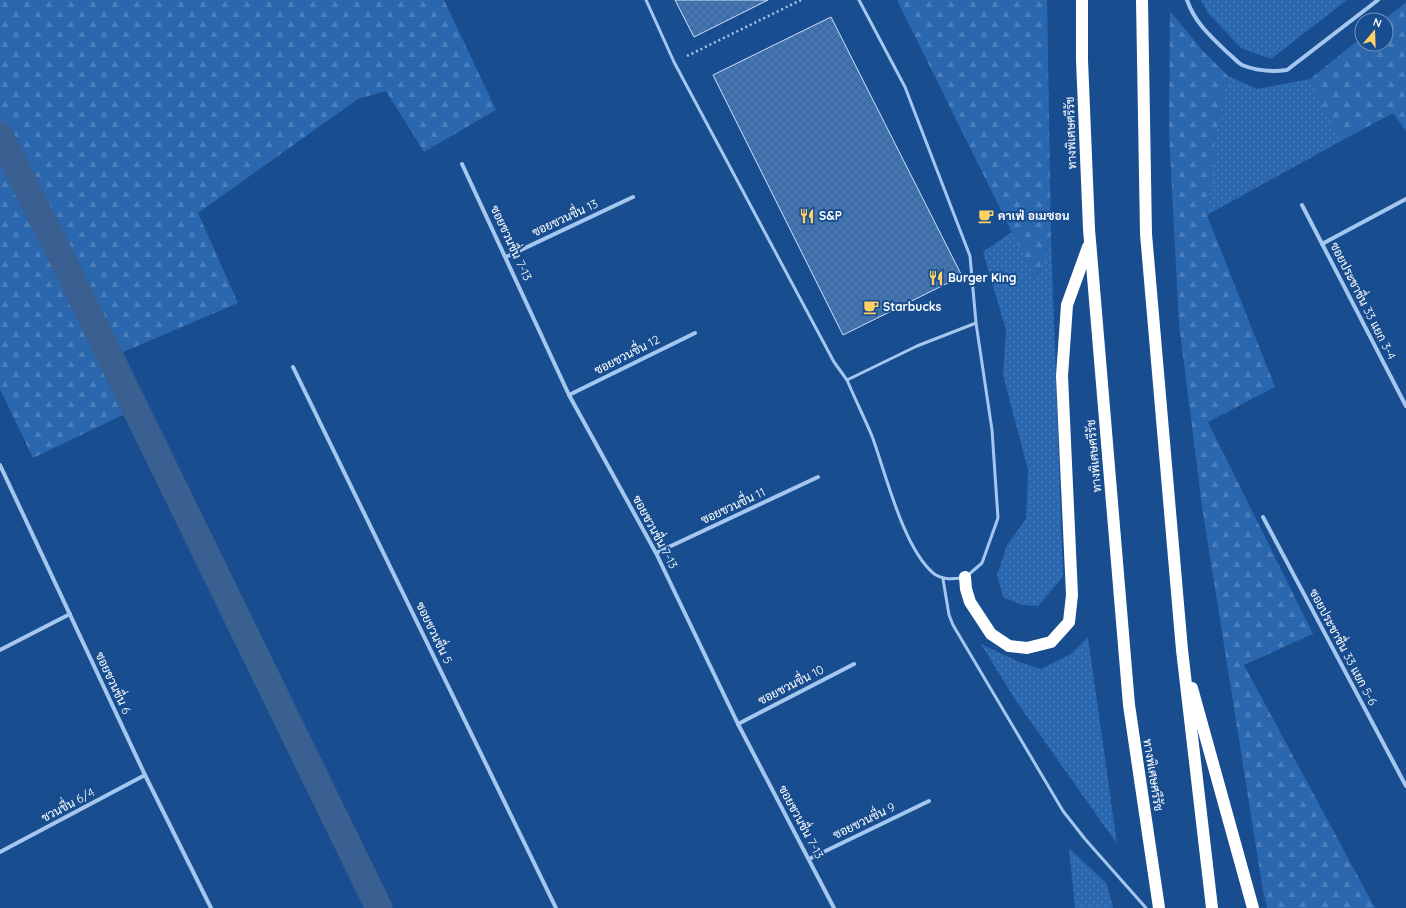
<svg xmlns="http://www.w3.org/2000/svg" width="1406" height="908" font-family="Quicksand,Sarabun,sans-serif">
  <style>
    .grass { fill: url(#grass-dots) }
    .forest { fill: url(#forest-firs) }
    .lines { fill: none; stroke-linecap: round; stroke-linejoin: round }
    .canal { stroke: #3a6091; stroke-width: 27 }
    .building { fill: url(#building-cross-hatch); stroke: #cce1fb }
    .path { stroke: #a5c7ef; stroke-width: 2.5; stroke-dasharray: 2 3; stroke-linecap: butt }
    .service { stroke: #a5c7ef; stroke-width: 3 }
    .minor { stroke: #a5c7ef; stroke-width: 4 }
    .motorway { stroke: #fff; stroke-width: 12 }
    .labels { text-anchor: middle; stroke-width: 4; stroke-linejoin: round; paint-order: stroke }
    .street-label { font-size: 12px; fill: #fff; stroke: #184d8f }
    .poi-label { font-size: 12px; font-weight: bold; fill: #fff; stroke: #184d8f; text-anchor: start }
  </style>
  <defs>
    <pattern id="grass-dots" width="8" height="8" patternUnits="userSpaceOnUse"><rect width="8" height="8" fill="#2b67ae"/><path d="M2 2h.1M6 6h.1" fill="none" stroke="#4b7eba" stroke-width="1.8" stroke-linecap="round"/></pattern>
    <pattern id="forest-firs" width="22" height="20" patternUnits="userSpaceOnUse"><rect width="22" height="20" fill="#2b67ae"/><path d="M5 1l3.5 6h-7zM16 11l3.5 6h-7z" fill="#4b7eba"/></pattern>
    <pattern id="building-cross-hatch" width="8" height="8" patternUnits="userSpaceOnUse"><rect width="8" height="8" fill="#4177b8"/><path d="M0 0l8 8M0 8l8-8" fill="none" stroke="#466282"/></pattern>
  </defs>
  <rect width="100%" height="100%" fill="#184d8f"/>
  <!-- grass -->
  <g class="grass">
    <path d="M 1201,0 L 1347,0 L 1271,59 L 1241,48 L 1208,13 Z"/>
    <path d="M 1228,76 L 1257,89 L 1310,79 L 1341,141 L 1207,215 L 1216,134 Z"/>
    <path d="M 1012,232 L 1035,279 L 1051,239 L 1063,577 L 1038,606 L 1022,605 L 1003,597 L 997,575 L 1007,545 L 1026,519 L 1028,470 L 1003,375 L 1006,330 L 983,252 Z"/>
    <path d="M 1088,637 L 1117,844 L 1014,698 L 981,644 L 1019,662 L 1041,669 L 1071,654 Z"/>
    <path d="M 1069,848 L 1107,884 L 1113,908 L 1075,908 Z"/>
  </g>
  <!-- forest -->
  <g class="forest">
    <path d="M 0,0 L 444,0 L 496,110 L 424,152 L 386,91 L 358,99 L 198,213 L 238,303 L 114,356 L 148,403 L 33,458 L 0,389 Z"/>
    <path d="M 897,0 L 1047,0 L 1051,239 L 1035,279 Z"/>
    <path d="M 1406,2 L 1406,131 L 1393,113 L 1341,141 L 1310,79 L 1362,37 L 1362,44 L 1386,44 L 1386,20 L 1384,20 Z"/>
    <path d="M 1170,11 L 1202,50 L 1228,76 L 1216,134 L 1207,215 L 1275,387 L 1208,422 L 1313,634 L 1244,665 L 1375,908 L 1267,908 L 1263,891 L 1202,506 L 1179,324 L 1169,132 Z"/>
  </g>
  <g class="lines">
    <!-- canal -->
    <path class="canal" d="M 0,135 L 58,250 L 379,908"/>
  </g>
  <!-- building -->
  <g class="building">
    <path d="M 675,0 L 768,0 L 694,37 Z"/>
    <path d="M 831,17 L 962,276 L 843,335 L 713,75 Z"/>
  </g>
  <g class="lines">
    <!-- path -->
    <path class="path" d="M 687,56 L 801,0"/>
    <!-- service -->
    <g class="service">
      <path d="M 646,0 L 674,62 L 834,362 L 847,380"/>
      <path d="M 859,0 L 905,87 L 970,256 L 976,323 L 992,430 L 998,518 L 982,563 L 967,576"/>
      <path d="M 962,578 C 951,579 942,580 933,573 C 903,547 886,474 872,436 C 864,417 855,399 847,380 L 917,346 L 976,323"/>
      <path d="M 943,579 L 949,615 L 953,625 L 1063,811 L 1085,839 L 1146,908"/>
    </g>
    <!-- minor -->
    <g class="minor">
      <path d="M 1187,0 C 1195,23 1211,37 1228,53 C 1232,56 1237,62 1242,65 C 1257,71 1272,72 1287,70 L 1378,0"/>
      <path d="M 462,164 L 569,395 L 656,553 L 738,724 L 834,908"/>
      <path d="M 1302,205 L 1406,406"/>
      <path d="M 1322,244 L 1406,199"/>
      <path d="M 506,257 L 633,197"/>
      <path d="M 293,367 L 556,908"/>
      <path d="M 569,395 L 695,333"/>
      <path d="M 0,465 L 145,775 L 211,908"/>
      <path d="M 1263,517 L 1406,786"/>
      <path d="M 656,553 L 818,477"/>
      <path d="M 0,650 L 70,614"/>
      <path d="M 738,724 L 854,664"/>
      <path d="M 0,852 L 145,775"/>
      <path d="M 809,859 L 929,801"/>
    </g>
    <!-- motorway -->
    <g class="motorway">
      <path d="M 1082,0 L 1082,60 L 1089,229 L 1129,705 L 1159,908"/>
      <path d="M 1142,0 L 1146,234 L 1182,650 L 1212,908"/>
      <path d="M 965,577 L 966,589 L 970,602 L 991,634 L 1009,646 L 1027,648 L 1051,642 L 1069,622 L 1072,595 L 1062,376 L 1067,305 L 1088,247"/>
      <path d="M 1192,688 L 1253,908"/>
    </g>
  </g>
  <!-- icons -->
  <defs>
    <symbol id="restaurant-bare" viewBox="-9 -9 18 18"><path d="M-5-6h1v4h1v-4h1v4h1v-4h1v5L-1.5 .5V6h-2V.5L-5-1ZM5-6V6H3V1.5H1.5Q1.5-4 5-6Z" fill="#ffd163" stroke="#184d8f" stroke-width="2.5" paint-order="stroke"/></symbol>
    <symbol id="cafe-bare" viewBox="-9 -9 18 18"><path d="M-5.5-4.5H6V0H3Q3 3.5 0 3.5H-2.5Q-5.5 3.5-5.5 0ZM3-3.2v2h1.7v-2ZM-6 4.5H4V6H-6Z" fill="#ffd163" stroke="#184d8f" stroke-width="2.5" paint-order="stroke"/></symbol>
  </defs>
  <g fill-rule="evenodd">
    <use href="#restaurant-bare" x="796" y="205" width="22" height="22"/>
    <use href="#cafe-bare" x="975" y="205" width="22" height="22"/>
    <use href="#restaurant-bare" x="925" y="267" width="22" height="22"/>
    <use href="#cafe-bare" x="860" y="296" width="22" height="22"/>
  </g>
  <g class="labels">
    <!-- street labels -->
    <g class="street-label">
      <text transform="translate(1071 133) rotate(-92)" y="4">ทางพิเศษศรีรัช</text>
      <text transform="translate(565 218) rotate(-25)" y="4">ซอยชวนชื่น 13</text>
      <text transform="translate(511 243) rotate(65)" y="4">ซอยชวนชื่น 7-13</text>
      <text transform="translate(1363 301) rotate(63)" y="4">ซอยประชาชื่น 33 แยก 3-4</text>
      <text transform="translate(627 355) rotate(-27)" y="4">ซอยชวนชื่น 12</text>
      <text transform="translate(1094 456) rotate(-95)" y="4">ทางพิเศษศรีรัช</text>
      <text transform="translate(733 506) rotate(-25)" y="4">ซอยชวนชื่น 11</text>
      <text transform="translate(655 532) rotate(62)" y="4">ซอยชวนชื่น 7-13</text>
      <text transform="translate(434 633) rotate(64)" y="4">ซอยชวนชื่น 5</text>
      <text transform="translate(1343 647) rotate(62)" y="4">ซอยประชาชื่น 33 แยก 5-6</text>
      <text transform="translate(113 683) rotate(65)" y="4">ซอยชวนชื่น 6</text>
      <text transform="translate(791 685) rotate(-27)" y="4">ซอยชวนชื่น 10</text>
      <text transform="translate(1153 775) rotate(81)" y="4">ทางพิเศษศรีรัช</text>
      <text transform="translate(68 805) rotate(-28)" y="4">ชวนชื่น 6/4</text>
      <text transform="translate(864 821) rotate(-26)" y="4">ซอยชวนชื่น 9</text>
      <text transform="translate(801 822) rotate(62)" y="4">ซอยชวนชื่น 7-13</text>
    </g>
    <!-- poi labels -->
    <g class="poi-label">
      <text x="819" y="220">S&amp;P</text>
      <text x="998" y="220">คาเฟ่ อเมซอน</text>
      <text x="948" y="282">Burger King</text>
      <text x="883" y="311">Starbucks</text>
    </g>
  </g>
  <!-- north arrow -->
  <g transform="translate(1374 32) rotate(19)"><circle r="19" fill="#184d8f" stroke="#7494bc"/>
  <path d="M0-3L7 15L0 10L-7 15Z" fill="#ffd163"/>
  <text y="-6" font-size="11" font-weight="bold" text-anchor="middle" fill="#ffffff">N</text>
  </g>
</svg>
